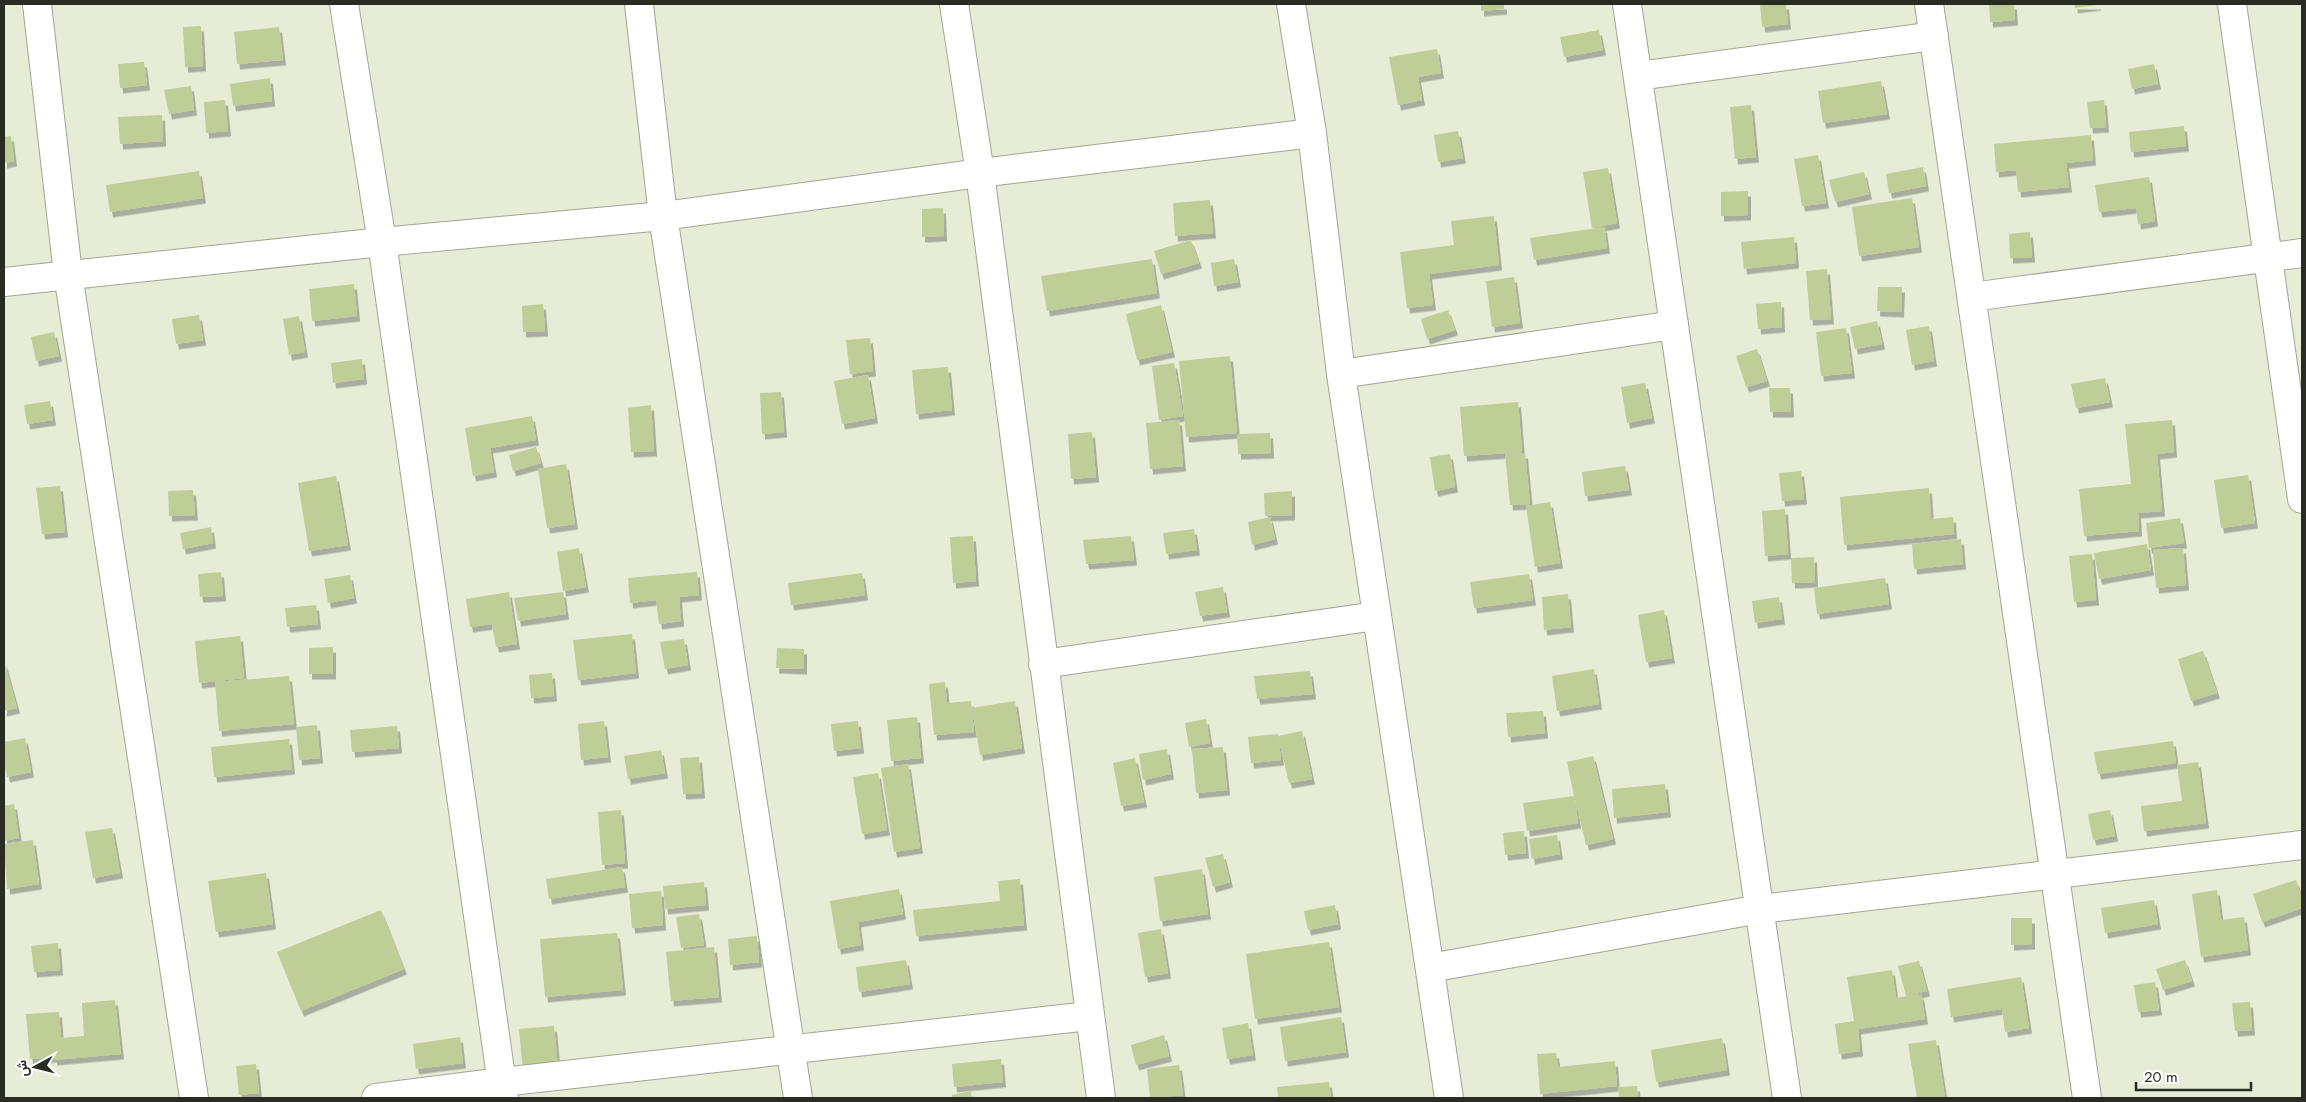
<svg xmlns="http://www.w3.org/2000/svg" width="2306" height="1102" font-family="Jost,Vazirmatn,sans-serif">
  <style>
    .building { fill: #bfce97; filter: url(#shadow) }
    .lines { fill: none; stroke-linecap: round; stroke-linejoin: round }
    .street-casing { stroke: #a0a692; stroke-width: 30 }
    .street { stroke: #fff; stroke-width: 28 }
  </style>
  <defs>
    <filter id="shadow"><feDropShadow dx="3" dy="5.5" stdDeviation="0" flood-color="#0004"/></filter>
  </defs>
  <rect width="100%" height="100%" fill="#e6ecd6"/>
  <!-- building -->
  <g class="building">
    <path d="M 1481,4 L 1504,4 L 1504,9 L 1481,11 Z"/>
    <path d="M 1760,4 L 1786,4 L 1788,24 L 1762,27 Z"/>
    <path d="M 1989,4 L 2014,4 L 2015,20 L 1990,22 Z"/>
    <path d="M 2074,4 L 2098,4 L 2098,5 L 2075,8 Z"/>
    <path d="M 201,26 L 203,66 L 185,67 L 183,27 Z"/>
    <path d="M 279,27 L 283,60 L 237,64 L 234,32 Z"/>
    <path d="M 1599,30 L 1603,50 L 1564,57 L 1560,37 Z"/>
    <path d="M 1437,49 L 1441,73 L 1418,77 L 1422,100 L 1398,105 L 1389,57 Z"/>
    <path d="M 144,62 L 147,85 L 120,88 L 118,64 Z"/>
    <path d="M 2154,64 L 2158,84 L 2132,89 L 2128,69 Z"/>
    <path d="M 270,78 L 272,101 L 233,106 L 230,84 Z"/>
    <path d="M 1881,81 L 1887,114 L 1823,123 L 1818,91 Z"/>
    <path d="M 191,86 L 194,110 L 169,114 L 164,90 Z"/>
    <path d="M 225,100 L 228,131 L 206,133 L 204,102 Z"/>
    <path d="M 2104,100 L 2106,127 L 2090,128 L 2087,102 Z"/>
    <path d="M 1751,105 L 1756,157 L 1735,159 L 1730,107 Z"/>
    <path d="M 162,115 L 163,141 L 120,144 L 118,117 Z"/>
    <path d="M 2184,126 L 2186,146 L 2131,152 L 2129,132 Z"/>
    <path d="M 1458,131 L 1463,158 L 1438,162 L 1434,135 Z"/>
    <path d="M 2091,135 L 2093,160 L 2066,163 L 2069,187 L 2018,192 L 2016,170 L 1996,172 L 1994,144 Z"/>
    <path d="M 11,136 L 14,161 L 4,163 L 4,137 Z"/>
    <path d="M 1818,155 L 1826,203 L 1802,206 L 1794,159 Z"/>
    <path d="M 1923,167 L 1926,186 L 1889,193 L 1886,174 Z"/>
    <path d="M 1608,168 L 1617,223 L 1592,228 L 1583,172 Z"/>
    <path d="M 199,171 L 203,198 L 110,212 L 106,185 Z"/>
    <path d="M 1864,172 L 1869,194 L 1835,202 L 1829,180 Z"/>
    <path d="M 2149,177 L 2155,221 L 2138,224 L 2136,208 L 2099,212 L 2095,185 Z"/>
    <path d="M 1748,191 L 1748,215 L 1721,216 L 1721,192 Z"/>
    <path d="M 1912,198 L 1919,247 L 1859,256 L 1852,207 Z"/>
    <path d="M 1210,200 L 1213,233 L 1175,236 L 1173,203 Z"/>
    <path d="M 943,208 L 944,236 L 922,237 L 922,209 Z"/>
    <path d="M 1494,216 L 1499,265 L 1429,274 L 1433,305 L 1407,308 L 1400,252 L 1454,245 L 1451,221 Z"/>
    <path d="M 1604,227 L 1607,248 L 1534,260 L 1530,238 Z"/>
    <path d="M 2030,232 L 2032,257 L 2010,258 L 2009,234 Z"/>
    <path d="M 1794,237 L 1796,263 L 1744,269 L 1741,242 Z"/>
    <path d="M 1191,240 L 1199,263 L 1161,274 L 1154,251 Z"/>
    <path d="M 1152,259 L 1157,293 L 1047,311 L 1041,276 Z"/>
    <path d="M 1234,259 L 1238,282 L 1214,286 L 1211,263 Z"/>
    <path d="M 1827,269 L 1831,319 L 1810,320 L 1806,271 Z"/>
    <path d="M 1514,277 L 1520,323 L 1492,327 L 1486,281 Z"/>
    <path d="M 354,284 L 357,316 L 312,321 L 309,289 Z"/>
    <path d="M 1878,287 L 1902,287 L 1901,312 L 1877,311 Z"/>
    <path d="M 1781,302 L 1782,327 L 1758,329 L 1756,304 Z"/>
    <path d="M 543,304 L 545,331 L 523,332 L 522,306 Z"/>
    <path d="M 1161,305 L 1172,352 L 1137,360 L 1126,314 Z"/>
    <path d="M 1448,310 L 1455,330 L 1427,339 L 1421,319 Z"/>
    <path d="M 199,315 L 203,340 L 176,344 L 172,319 Z"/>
    <path d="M 299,316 L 305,352 L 289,355 L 283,319 Z"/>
    <path d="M 1877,321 L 1882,344 L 1855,349 L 1850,327 Z"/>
    <path d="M 1929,326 L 1934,361 L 1912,365 L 1906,330 Z"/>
    <path d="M 1846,328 L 1852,373 L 1821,376 L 1816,332 Z"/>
    <path d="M 54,332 L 59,356 L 36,361 L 31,337 Z"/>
    <path d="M 870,338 L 873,371 L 850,374 L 846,340 Z"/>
    <path d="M 1757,349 L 1767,381 L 1746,387 L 1736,356 Z"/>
    <path d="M 1230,356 L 1237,433 L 1186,437 L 1179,361 Z"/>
    <path d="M 362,359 L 364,379 L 333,383 L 331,363 Z"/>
    <path d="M 1174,363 L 1183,416 L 1159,420 L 1152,366 Z"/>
    <path d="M 948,367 L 952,410 L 916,414 L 912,370 Z"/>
    <path d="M 868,375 L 875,418 L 842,424 L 834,381 Z"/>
    <path d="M 2105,378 L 2110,402 L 2076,408 L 2071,384 Z"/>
    <path d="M 1645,383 L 1652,418 L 1627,423 L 1621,387 Z"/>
    <path d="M 1769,388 L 1790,388 L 1791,412 L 1770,412 Z"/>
    <path d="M 781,392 L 784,432 L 762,434 L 760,393 Z"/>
    <path d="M 50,401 L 53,420 L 27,424 L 24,405 Z"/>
    <path d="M 1518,402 L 1522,452 L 1464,456 L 1460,407 Z"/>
    <path d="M 651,405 L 654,451 L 631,452 L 628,408 Z"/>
    <path d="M 532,416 L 536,440 L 490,448 L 494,472 L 473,476 L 465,428 Z"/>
    <path d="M 1179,420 L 1183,466 L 1150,469 L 1146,423 Z"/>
    <path d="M 2172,420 L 2174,452 L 2157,454 L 2162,511 L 2138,513 L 2139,531 L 2084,536 L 2079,489 L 2131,484 L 2125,424 Z"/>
    <path d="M 1092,432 L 1096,477 L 1071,479 L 1068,434 Z"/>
    <path d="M 1270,433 L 1271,453 L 1238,454 L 1237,434 Z"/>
    <path d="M 536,447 L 541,463 L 513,471 L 509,455 Z"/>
    <path d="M 1525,453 L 1530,504 L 1510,505 L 1505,454 Z"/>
    <path d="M 1450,454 L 1455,487 L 1435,491 L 1430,457 Z"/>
    <path d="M 566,464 L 575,524 L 547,528 L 538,469 Z"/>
    <path d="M 1625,466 L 1629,490 L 1585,496 L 1582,472 Z"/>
    <path d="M 1801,471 L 1804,499 L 1782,501 L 1779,473 Z"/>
    <path d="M 2248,475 L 2255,523 L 2221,528 L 2214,480 Z"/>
    <path d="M 336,476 L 348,545 L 309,551 L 298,483 Z"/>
    <path d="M 60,486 L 65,532 L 42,534 L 36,488 Z"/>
    <path d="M 1929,488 L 1931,519 L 1953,517 L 1954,534 L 1844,545 L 1840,497 Z"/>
    <path d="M 193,490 L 195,515 L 169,516 L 168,491 Z"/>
    <path d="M 1292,491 L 1292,515 L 1265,516 L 1264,493 Z"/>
    <path d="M 1550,502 L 1560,563 L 1535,567 L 1526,506 Z"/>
    <path d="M 1785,509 L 1788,554 L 1765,556 L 1762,511 Z"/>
    <path d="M 1270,517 L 1275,539 L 1252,545 L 1248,522 Z"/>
    <path d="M 2180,518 L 2184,543 L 2149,548 L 2146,523 Z"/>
    <path d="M 211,527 L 213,543 L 183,549 L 180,533 Z"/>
    <path d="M 1194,529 L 1197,550 L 1166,554 L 1163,533 Z"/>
    <path d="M 973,536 L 976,581 L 953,583 L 950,537 Z"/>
    <path d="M 1131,536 L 1134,560 L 1086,564 L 1083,540 Z"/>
    <path d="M 1961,539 L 1963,564 L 1914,569 L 1912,544 Z"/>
    <path d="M 2147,544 L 2151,570 L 2099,579 L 2094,553 Z"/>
    <path d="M 579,548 L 586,587 L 563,591 L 557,552 Z"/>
    <path d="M 2183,548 L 2186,585 L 2156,588 L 2153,550 Z"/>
    <path d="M 2092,554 L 2096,600 L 2074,602 L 2069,556 Z"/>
    <path d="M 1814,557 L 1815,582 L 1792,583 L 1791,558 Z"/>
    <path d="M 221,572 L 223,596 L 200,597 L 198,574 Z"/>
    <path d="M 697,572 L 699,595 L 679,597 L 681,621 L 659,624 L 656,600 L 630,603 L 628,578 Z"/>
    <path d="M 862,573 L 865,595 L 791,605 L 788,583 Z"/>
    <path d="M 1529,574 L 1533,600 L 1474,608 L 1470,582 Z"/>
    <path d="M 350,575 L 354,598 L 328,603 L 324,579 Z"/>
    <path d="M 1885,578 L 1889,604 L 1817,614 L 1814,588 Z"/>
    <path d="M 1223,587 L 1227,612 L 1200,616 L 1195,592 Z"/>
    <path d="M 509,592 L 517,644 L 496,647 L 492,624 L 470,627 L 466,599 Z"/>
    <path d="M 563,592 L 566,614 L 518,621 L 514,598 Z"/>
    <path d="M 1568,594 L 1571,627 L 1544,630 L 1542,597 Z"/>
    <path d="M 1779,597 L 1782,619 L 1755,623 L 1752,601 Z"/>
    <path d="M 316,605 L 318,624 L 287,627 L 285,608 Z"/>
    <path d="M 1664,610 L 1672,658 L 1646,662 L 1638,615 Z"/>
    <path d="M 632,634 L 636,673 L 578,680 L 573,640 Z"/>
    <path d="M 240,636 L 244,678 L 199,683 L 195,641 Z"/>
    <path d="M 684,639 L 688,665 L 665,669 L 660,642 Z"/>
    <path d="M 333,647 L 333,674 L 309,674 L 309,648 Z"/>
    <path d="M 777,648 L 804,649 L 804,669 L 776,668 Z"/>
    <path d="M 2203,651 L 2217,693 L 2191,701 L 2178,659 Z"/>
    <path d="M 4,661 L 17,708 L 4,711 Z"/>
    <path d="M 1594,669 L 1599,704 L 1557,711 L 1552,676 Z"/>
    <path d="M 1310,671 L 1313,694 L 1257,699 L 1254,676 Z"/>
    <path d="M 552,673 L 554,696 L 531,698 L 529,675 Z"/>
    <path d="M 289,676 L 294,724 L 219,731 L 215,682 Z"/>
    <path d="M 945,682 L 947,703 L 971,701 L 974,732 L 934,735 L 929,684 Z"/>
    <path d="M 1015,701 L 1022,748 L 980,755 L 972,708 Z"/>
    <path d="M 1543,711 L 1545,733 L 1508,737 L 1506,713 Z"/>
    <path d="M 917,717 L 921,758 L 891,761 L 887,720 Z"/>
    <path d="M 1206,719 L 1210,743 L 1189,747 L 1185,723 Z"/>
    <path d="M 604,721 L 608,757 L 581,760 L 578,724 Z"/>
    <path d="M 858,721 L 861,748 L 834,751 L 831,724 Z"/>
    <path d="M 317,725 L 320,758 L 299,760 L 296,727 Z"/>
    <path d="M 397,726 L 399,748 L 352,752 L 350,730 Z"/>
    <path d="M 1302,731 L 1312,779 L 1289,783 L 1278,736 Z"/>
    <path d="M 1278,734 L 1281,760 L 1251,763 L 1248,737 Z"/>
    <path d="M 25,738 L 31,772 L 7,777 L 4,761 L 4,742 Z"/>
    <path d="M 289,739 L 292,769 L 214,777 L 211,747 Z"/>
    <path d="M 2173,741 L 2176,763 L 2098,774 L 2094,752 Z"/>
    <path d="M 1223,747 L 1227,790 L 1196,793 L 1192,749 Z"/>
    <path d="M 1167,749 L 1171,774 L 1143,780 L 1139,754 Z"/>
    <path d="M 661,750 L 665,773 L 628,779 L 624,756 Z"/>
    <path d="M 1593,756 L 1613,839 L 1586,845 L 1575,798 L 1578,823 L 1527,831 L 1523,803 L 1574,796 L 1567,762 Z"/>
    <path d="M 699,757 L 702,793 L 683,794 L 680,758 Z"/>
    <path d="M 1135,758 L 1144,802 L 1121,806 L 1113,763 Z"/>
    <path d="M 2198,762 L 2206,823 L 2144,831 L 2141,806 L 2182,801 L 2177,765 Z"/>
    <path d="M 908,764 L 920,848 L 894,852 L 881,768 Z"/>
    <path d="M 878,773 L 887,830 L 862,834 L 853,777 Z"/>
    <path d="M 1665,784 L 1668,812 L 1614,818 L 1612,789 Z"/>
    <path d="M 14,804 L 19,838 L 4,841 L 4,806 Z"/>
    <path d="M 621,810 L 625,863 L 602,865 L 598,812 Z"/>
    <path d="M 2110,810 L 2115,836 L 2093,840 L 2088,814 Z"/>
    <path d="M 112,828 L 120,873 L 93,878 L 85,832 Z"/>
    <path d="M 1524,831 L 1526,853 L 1505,855 L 1503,833 Z"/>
    <path d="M 1557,835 L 1560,854 L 1532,859 L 1529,839 Z"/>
    <path d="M 33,840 L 39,884 L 7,889 L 4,844 Z"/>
    <path d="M 1223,854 L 1230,882 L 1213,887 L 1205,858 Z"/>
    <path d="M 622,867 L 625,887 L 549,899 L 546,879 Z"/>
    <path d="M 1202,869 L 1208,914 L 1160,921 L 1154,877 Z"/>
    <path d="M 266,873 L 273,924 L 216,932 L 208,881 Z"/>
    <path d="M 1020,879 L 1024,925 L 916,936 L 913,910 L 1000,901 L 998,881 Z"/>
    <path d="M 2296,880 L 2302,899 L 2302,908 L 2262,922 L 2253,894 Z"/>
    <path d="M 704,882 L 706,905 L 665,909 L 663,886 Z"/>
    <path d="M 899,889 L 903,914 L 858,922 L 861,945 L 838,949 L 830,901 Z"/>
    <path d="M 2217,890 L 2221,920 L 2244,917 L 2248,950 L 2201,957 L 2192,894 Z"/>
    <path d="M 661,891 L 663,925 L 632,928 L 629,894 Z"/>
    <path d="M 2154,900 L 2158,924 L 2105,933 L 2101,908 Z"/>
    <path d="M 1335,905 L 1338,924 L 1308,930 L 1304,911 Z"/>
    <path d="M 381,910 L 404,969 L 301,1011 L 277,952 Z"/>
    <path d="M 699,914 L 704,945 L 681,948 L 676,917 Z"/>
    <path d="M 2011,918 L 2032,918 L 2032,944 L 2011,945 Z"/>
    <path d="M 1161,929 L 1168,973 L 1145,977 L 1138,933 Z"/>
    <path d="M 617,933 L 623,990 L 545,997 L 540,939 Z"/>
    <path d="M 757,936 L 759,962 L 730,965 L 728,939 Z"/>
    <path d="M 1329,942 L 1339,1007 L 1255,1019 L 1246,954 Z"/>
    <path d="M 58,943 L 60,970 L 34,972 L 31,946 Z"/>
    <path d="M 714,947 L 719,997 L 671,1001 L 666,952 Z"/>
    <path d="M 906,960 L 910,984 L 859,992 L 856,967 Z"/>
    <path d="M 2185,960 L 2192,981 L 2163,990 L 2156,969 Z"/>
    <path d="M 1919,961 L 1927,991 L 1906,996 L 1898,966 Z"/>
    <path d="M 1892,970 L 1896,998 L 1921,994 L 1925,1019 L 1858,1029 L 1860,1051 L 1839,1054 L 1835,1024 L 1854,1021 L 1847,977 Z"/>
    <path d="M 2021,977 L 2029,1028 L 2005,1032 L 2002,1009 L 1951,1017 L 1947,989 Z"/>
    <path d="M 2155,982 L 2159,1010 L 2138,1012 L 2134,985 Z"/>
    <path d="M 115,1000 L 121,1054 L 54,1060 L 54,1057 L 30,1059 L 26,1014 L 59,1012 L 61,1038 L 84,1036 L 82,1003 Z"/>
    <path d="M 2250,1002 L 2252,1030 L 2235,1031 L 2232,1003 Z"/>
    <path d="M 1341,1017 L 1346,1052 L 1285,1061 L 1280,1027 Z"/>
    <path d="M 1248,1023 L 1253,1055 L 1227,1059 L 1222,1028 Z"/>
    <path d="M 554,1026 L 558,1069 L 523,1072 L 519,1029 Z"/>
    <path d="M 1164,1035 L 1169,1056 L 1136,1065 L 1131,1045 Z"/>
    <path d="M 460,1037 L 463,1063 L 416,1069 L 413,1044 Z"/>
    <path d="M 1722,1038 L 1727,1070 L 1656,1082 L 1651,1050 Z"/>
    <path d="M 1936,1040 L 1945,1098 L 1917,1098 L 1908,1044 Z"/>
    <path d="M 1556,1053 L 1558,1067 L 1615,1061 L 1617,1086 L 1540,1094 L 1537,1054 Z"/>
    <path d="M 1001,1059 L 1003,1082 L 954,1087 L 952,1064 Z"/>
    <path d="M 256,1064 L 259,1093 L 239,1095 L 236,1066 Z"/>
    <path d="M 1179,1065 L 1183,1095 L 1150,1098 L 1147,1069 Z"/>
    <path d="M 1329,1082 L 1331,1098 L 1278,1098 L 1277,1087 Z"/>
    <path d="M 1637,1086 L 1638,1098 L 1619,1098 L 1618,1087 Z"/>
    <path d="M 971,1091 L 972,1098 L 952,1098 L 952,1095 Z"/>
  </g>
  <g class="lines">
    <defs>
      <g id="street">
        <path d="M 37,4 L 68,274 L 194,1098"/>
        <path d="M 344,4 L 382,242 L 504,1098"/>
        <path d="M 639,4 L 663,216 L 798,1098"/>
        <path d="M 954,4 L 980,173 L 1101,1098"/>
        <path d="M 1291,4 L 1312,133 L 1341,374 L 1449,1098"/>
        <path d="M 1627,4 L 1787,1098"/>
        <path d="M 1929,4 L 2087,1098"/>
        <path d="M 2232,4 L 2302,499"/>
        <path d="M 1638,76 L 1934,36"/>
        <path d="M 4,282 L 382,242 L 663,216 L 980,173 L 1312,133"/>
        <path d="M 1972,297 L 2302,253"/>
        <path d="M 1341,374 L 1674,325"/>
        <path d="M 1043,664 L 1376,616"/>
        <path d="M 1430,968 L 1760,909 L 2302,845"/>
        <path d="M 376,1098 L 502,1082 L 1089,1016"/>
      </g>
    </defs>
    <!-- street casing -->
    <use href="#street" class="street-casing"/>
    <!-- street -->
    <use href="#street" class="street"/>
  </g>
  <!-- border -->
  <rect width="2306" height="1102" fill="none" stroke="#2a2c24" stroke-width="10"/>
  <!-- north arrow -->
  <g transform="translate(35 1067) rotate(263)" stroke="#ffffff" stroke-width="4" paint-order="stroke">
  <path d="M0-4L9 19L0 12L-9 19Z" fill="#2a2c24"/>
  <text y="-8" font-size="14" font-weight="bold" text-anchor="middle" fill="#2a2c24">ش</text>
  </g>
  <!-- scale -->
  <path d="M2136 1082v8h115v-8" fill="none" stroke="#2a2c24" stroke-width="2.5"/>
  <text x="2144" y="1082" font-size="15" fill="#2a2c24" stroke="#ffffff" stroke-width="4" paint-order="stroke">20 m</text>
</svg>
